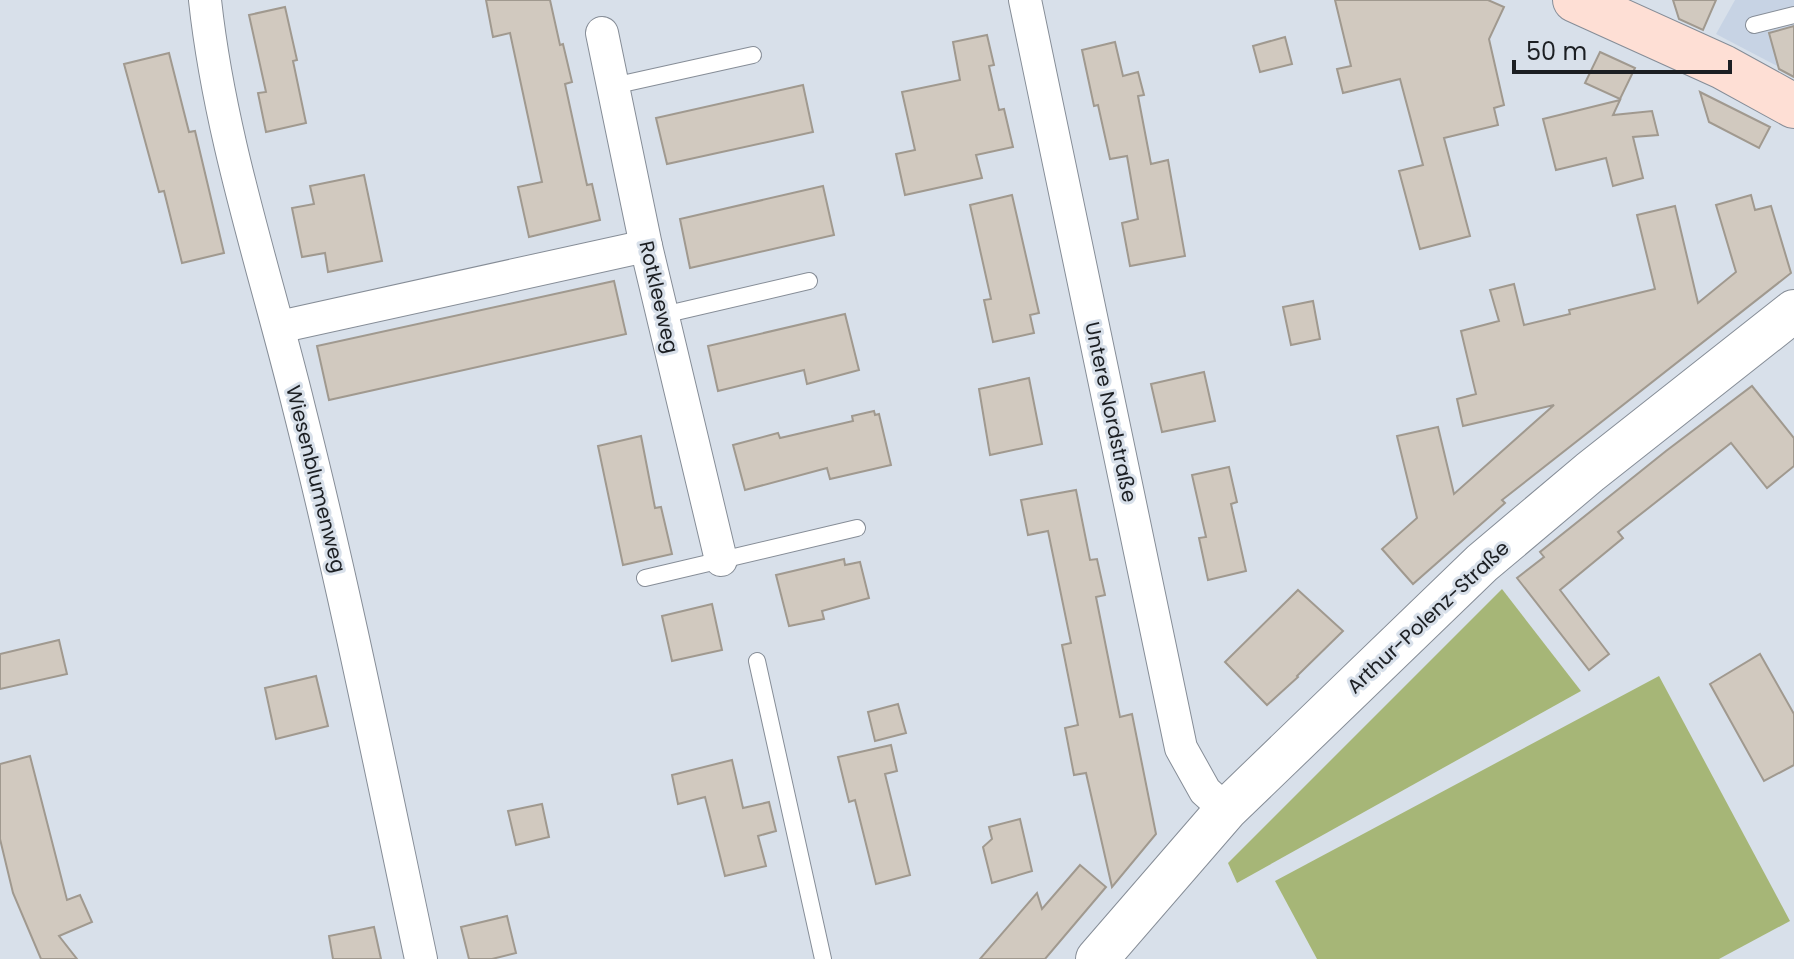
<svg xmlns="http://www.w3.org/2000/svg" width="1794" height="959" font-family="Poppins,sans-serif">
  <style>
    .built { fill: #c7d3e4 }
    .green { fill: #a6b677 }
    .building { fill: #d1c9bf; stroke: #a0998f; stroke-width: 2 }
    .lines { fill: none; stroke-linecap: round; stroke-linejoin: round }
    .service-casing { stroke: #868d97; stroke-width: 18 }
    .minor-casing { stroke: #868d97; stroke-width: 34 }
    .tertiary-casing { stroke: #868d97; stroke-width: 44 }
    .secondary-casing { stroke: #868d97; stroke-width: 46 }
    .service { stroke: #fff; stroke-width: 16 }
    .minor { stroke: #fff; stroke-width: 32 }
    .tertiary { stroke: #fff; stroke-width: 42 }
    .secondary { stroke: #fedfd5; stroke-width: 44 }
    .labels { text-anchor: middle; stroke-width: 6; stroke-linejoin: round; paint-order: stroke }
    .street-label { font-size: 20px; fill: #1c1f23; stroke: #d8e0ea }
  </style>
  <rect width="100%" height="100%" fill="#d8e0ea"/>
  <!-- built -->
  <path class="built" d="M 1735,0 L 1794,0 L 1794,63 L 1779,67 L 1716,34 Z"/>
  <!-- green -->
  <g class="green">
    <path d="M 1502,589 L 1581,691 L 1237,883 L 1228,863 Z"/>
    <path d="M 1659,676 L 1790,921 L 1719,959 L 1317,959 L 1275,881 Z"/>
  </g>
  <!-- building -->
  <g class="building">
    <path d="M 486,0 L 550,0 L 560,45 L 563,44 L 572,82 L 565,84 L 587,185 L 592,184 L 600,220 L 529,237 L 518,187 L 542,182 L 510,33 L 493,37 Z"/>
    <path d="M 1335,0 L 1488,0 L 1504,7 L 1489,39 L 1504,105 L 1494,108 L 1498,125 L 1444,138 L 1470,236 L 1420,249 L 1399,171 L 1423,165 L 1400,79 L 1343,93 L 1337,69 L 1351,66 Z"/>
    <path d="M 1673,0 L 1716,0 L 1703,30 L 1679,19 Z"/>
    <path d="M 285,7 L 297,60 L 293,61 L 306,123 L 266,132 L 258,93 L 266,92 L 249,15 Z"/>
    <path d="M 1794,26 L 1794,77 L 1779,69 L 1769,33 Z"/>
    <path d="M 987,35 L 994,65 L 989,66 L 999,110 L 1004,109 L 1013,147 L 976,155 L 982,178 L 905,195 L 896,154 L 915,150 L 902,92 L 960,80 L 953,42 Z"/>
    <path d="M 1285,37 L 1292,64 L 1260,72 L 1253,46 Z"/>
    <path d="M 1115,42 L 1123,76 L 1138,72 L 1144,95 L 1138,96 L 1151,164 L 1168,160 L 1185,256 L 1130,266 L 1122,223 L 1138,219 L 1127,156 L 1110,159 L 1098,105 L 1094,106 L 1082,50 Z"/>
    <path d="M 1600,52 L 1635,68 L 1620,99 L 1585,83 Z"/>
    <path d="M 169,53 L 189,132 L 195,131 L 224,253 L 182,263 L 164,191 L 159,192 L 124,64 Z"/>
    <path d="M 803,85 L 813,132 L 667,164 L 656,118 Z"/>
    <path d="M 1700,92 L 1770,127 L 1759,148 L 1709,122 Z"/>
    <path d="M 1620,100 L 1613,115 L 1652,111 L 1658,135 L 1633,137 L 1643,178 L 1613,186 L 1606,158 L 1556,170 L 1543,119 Z"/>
    <path d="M 364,175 L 382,261 L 328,272 L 325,253 L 302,257 L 292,208 L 314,204 L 310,186 Z"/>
    <path d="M 823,186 L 834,235 L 690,268 L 680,219 Z"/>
    <path d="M 1012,195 L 1039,313 L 1030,315 L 1034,333 L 993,342 L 984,300 L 991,299 L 970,205 Z"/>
    <path d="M 1751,195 L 1755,210 L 1771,206 L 1791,273 L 1502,500 L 1505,503 L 1413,584 L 1382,549 L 1417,518 L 1397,436 L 1438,427 L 1454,494 L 1554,405 L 1463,426 L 1457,399 L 1476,394 L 1461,331 L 1499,321 L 1490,290 L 1514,284 L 1524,325 L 1570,314 L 1569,310 L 1655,289 L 1637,215 L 1675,206 L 1698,303 L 1736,272 L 1716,205 Z"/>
    <path d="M 614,281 L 626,334 L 329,400 L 317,346 Z"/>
    <path d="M 1313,301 L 1320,339 L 1291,345 L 1283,307 Z"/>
    <path d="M 845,314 L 859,370 L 807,384 L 804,370 L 718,391 L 708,346 Z"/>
    <path d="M 1204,372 L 1215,421 L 1162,432 L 1151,384 Z"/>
    <path d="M 1029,378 L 1042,444 L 990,455 L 979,389 Z"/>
    <path d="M 1752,386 L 1794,438 L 1794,466 L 1767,488 L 1731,443 L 1618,532 L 1623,538 L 1560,590 L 1609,654 L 1589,670 L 1517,578 L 1544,557 L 1540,552 L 1666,451 Z"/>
    <path d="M 874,411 L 875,415 L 879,414 L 891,465 L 830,479 L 827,468 L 745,490 L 733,445 L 778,433 L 780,438 L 853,421 L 852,416 Z"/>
    <path d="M 641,436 L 655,508 L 661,507 L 672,554 L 623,565 L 598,446 Z"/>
    <path d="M 1229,467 L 1237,502 L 1231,504 L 1246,571 L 1208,580 L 1199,538 L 1206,537 L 1192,475 Z"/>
    <path d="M 1076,490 L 1090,560 L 1097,559 L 1105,595 L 1096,597 L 1120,717 L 1132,714 L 1156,834 L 1112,887 L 1086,773 L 1074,775 L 1065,728 L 1078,725 L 1062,645 L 1071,643 L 1048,531 L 1028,535 L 1021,500 Z"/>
    <path d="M 844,559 L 845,565 L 860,562 L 869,598 L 822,611 L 824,619 L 789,626 L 776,575 Z"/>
    <path d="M 1298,590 L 1343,631 L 1297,676 L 1298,677 L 1267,705 L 1225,662 Z"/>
    <path d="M 712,604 L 722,650 L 672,661 L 662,616 Z"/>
    <path d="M 59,640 L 67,674 L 0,689 L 0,654 Z"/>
    <path d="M 1760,654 L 1794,714 L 1794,765 L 1764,781 L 1710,684 Z"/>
    <path d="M 316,676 L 328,726 L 276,739 L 265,688 Z"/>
    <path d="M 898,704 L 906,733 L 875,741 L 868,712 Z"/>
    <path d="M 891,745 L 897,771 L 885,774 L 910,875 L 876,884 L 855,800 L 849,802 L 838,757 Z"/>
    <path d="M 30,756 L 67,900 L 80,895 L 92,922 L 59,936 L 77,959 L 41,959 L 13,893 L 0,839 L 0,764 Z"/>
    <path d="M 732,760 L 743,808 L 769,802 L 776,831 L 758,836 L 766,866 L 725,876 L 705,797 L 678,804 L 672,775 Z"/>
    <path d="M 542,804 L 549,837 L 516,845 L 508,811 Z"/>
    <path d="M 1020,819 L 1032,871 L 992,883 L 983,847 L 992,839 L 989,827 Z"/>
    <path d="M 1080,865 L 1106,887 L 1045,959 L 980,959 L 1037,893 L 1042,909 Z"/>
    <path d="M 507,916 L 516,953 L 492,959 L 469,959 L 461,927 Z"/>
    <path d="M 374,927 L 381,959 L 333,959 L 329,936 Z"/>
  </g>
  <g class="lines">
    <defs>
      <g id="service">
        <path d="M 1754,25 L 1794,15"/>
        <path d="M 613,86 L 753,55"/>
        <path d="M 663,315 L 809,281"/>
        <path d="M 645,578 L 857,528"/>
        <path d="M 757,661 L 823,959"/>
      </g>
      <g id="minor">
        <path d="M 205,0 C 220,139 266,273 299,408 C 345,590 382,775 421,959"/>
        <path d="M 1025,0 L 1181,748 L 1205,791 L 1226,810"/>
        <path d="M 602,33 L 646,246 L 721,560"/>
        <path d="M 279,327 L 646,246"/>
      </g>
      <path id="tertiary" d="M 1097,959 L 1226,810 L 1482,563 L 1590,472 L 1794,311"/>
      <path id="secondary" d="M 1575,0 L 1723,67 L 1794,106"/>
    </defs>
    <!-- service casing -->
    <use href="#service" class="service-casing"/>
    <!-- minor casing -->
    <use href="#minor" class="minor-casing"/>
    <!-- tertiary casing -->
    <use href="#tertiary" class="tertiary-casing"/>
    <!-- secondary casing -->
    <use href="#secondary" class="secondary-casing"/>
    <!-- service -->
    <use href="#service" class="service"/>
    <!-- minor -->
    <use href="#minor" class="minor"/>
    <!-- tertiary -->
    <use href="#tertiary" class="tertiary"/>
    <!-- secondary -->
    <use href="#secondary" class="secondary"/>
  </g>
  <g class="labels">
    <!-- street labels -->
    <g class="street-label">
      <text transform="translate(659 297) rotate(77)" y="7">Rotkleeweg</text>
      <text transform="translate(1111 412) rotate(78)" y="7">Untere Nordstraße</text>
      <text transform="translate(316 479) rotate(76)" y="7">Wiesenblumenweg</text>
      <text transform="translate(1428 617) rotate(-43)" y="7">Arthur-Polenz-Straße</text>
    </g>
  </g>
  <!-- scale -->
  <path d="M1514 60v12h216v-12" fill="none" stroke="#1c1f23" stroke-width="4"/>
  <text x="1526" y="60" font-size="24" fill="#1c1f23" stroke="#d8e0ea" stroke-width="6" paint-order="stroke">50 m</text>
</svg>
